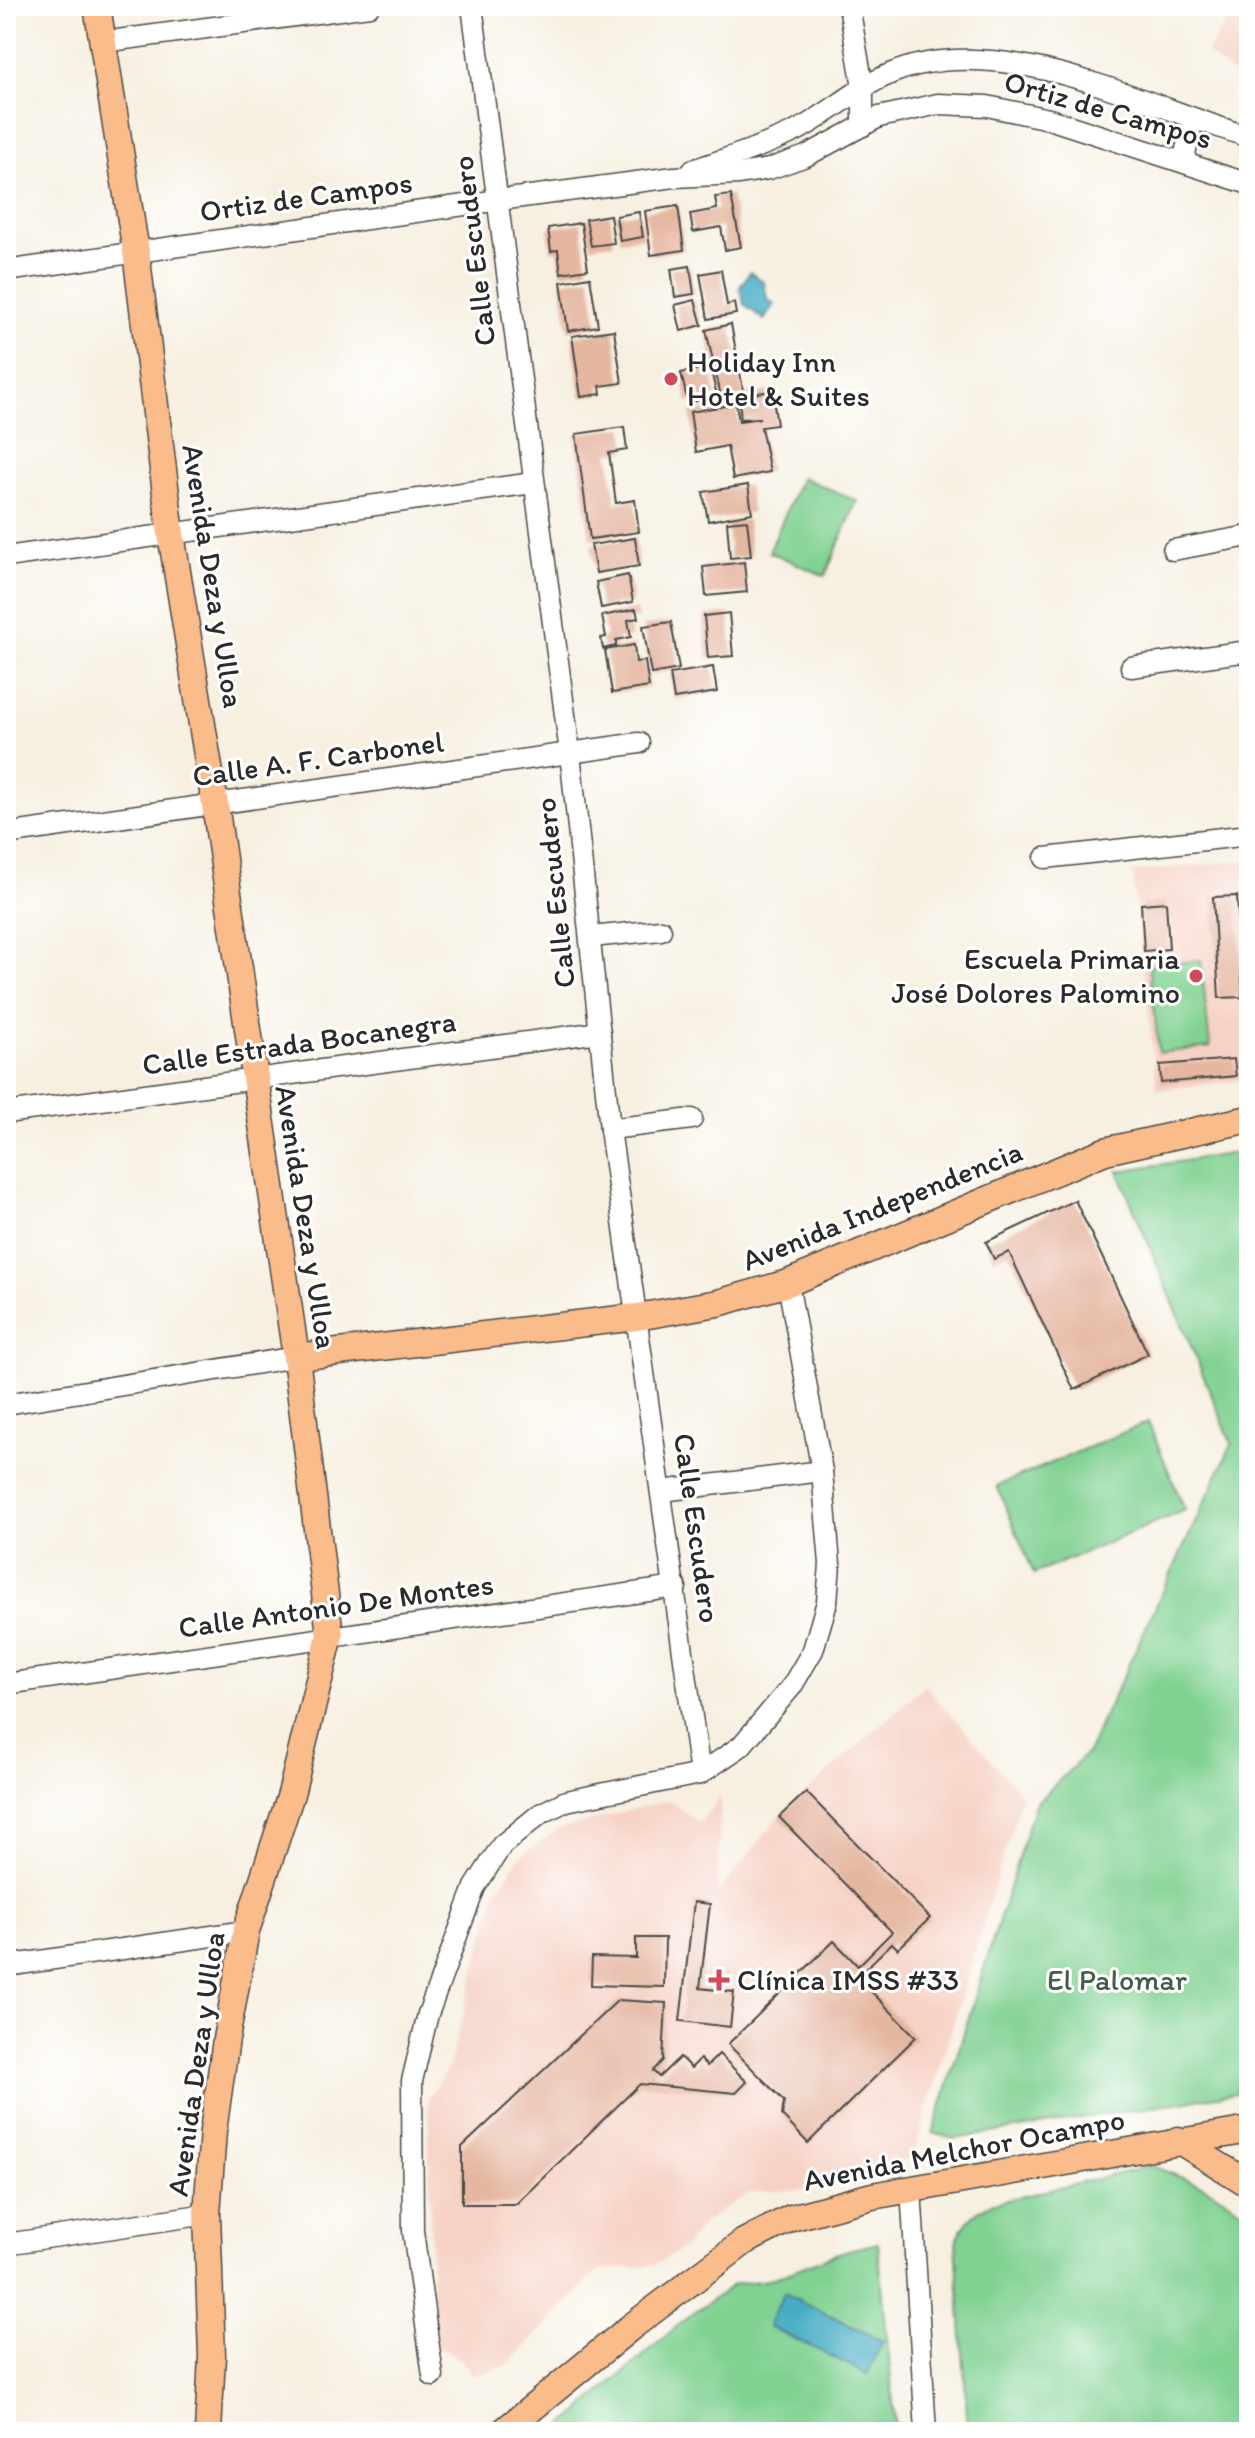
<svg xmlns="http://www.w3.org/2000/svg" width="1255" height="2438" font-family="Itim,sans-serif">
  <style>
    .built { fill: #f6d2c4 }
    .green { fill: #80d192; stroke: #567e5e; stroke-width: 2 }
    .water { fill: #44acc4; stroke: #386c78; stroke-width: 2 }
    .building { fill: #e5b7a1 }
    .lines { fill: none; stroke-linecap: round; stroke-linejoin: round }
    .minor-casing { stroke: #4a4946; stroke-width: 23 }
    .major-casing { stroke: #4a4946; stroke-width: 29 }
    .minor { stroke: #fff; stroke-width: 20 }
    .major { stroke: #fabc8b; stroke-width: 26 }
    .poi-dot { fill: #d1495b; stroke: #fff; stroke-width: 3 }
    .labels { text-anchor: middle; stroke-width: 6; stroke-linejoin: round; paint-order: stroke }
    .street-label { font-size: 30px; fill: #2b2b2b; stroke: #fff }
    .poi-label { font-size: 30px; fill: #2b2b2b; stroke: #fff; text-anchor: start }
    .park-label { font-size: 30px; fill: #445d4a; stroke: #fff }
  </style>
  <rect width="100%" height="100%" fill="#fff"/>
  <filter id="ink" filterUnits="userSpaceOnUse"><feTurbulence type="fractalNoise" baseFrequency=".0125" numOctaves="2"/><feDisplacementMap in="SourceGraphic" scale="16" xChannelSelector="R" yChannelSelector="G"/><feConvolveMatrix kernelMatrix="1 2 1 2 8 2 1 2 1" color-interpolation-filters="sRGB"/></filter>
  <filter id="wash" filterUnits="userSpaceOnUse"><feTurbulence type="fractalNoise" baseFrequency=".006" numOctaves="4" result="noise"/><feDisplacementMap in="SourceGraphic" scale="32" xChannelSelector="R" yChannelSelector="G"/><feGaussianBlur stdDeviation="1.8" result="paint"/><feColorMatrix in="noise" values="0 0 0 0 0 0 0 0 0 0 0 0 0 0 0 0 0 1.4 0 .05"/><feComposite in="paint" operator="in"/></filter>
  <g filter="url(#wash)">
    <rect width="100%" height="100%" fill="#f7f0e1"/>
    <!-- built -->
    <g class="built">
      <path d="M 1237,6 L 1249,6 L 1249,87 L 1206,53 Z"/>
      <path d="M 1249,860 L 1249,1079 L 1157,1090 L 1132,872 Z"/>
      <path d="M 925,1685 L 1022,1795 L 913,2157 L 805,2190 L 750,2192 L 705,2222 L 683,2248 L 656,2265 L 598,2271 L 507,2366 L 473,2376 L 461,2359 L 437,2347 L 432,2329 L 428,2097 L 449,2067 L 496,1892 L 520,1856 L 557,1830 L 669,1800 L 699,1823 L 721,1797 L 717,1893 L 779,1817 Z"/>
    </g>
    <!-- green -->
    <g class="green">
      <path d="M 801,477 L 857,501 L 825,576 L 769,552 Z"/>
      <path d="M 1201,960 L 1210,1047 L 1159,1053 L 1149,966 Z"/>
      <path d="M 1249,1151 L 1249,2091 L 954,2139 L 933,2133 L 1035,1804 L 1087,1753 L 1232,1444 L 1118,1171 Z"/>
      <path d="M 1148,1422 L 1185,1510 L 1034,1574 L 997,1486 Z"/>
      <path d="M 1152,2166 L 1203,2186 L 1249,2214 L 1249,2432 L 968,2432 L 956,2242 C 964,2223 972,2213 990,2204 Z"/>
      <path d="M 878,2243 L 896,2432 L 556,2432 L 683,2321 L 734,2284 L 769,2280 L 844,2251 Z"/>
    </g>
    <!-- water -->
    <g class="water">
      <path d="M 750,272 L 764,282 L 767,299 L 775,304 L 764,320 L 744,304 L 740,287 Z"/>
      <path d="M 784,2293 L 883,2341 L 867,2374 L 768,2326 Z"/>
    </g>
    <g id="blocks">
      <!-- building -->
      <g class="building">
        <path d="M 731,195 L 741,247 L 725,250 L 721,227 L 693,232 L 690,214 L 717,209 L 715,197 Z"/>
        <path d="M 678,206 L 684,250 L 651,255 L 645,211 Z"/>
        <path d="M 639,212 L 643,237 L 620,241 L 616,216 Z"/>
        <path d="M 610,215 L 614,243 L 591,246 L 586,219 Z"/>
        <path d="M 581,223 L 588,269 L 561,273 L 558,250 L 551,251 L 548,228 Z"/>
        <path d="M 690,266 L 694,294 L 675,297 L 671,269 Z"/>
        <path d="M 721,270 L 727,305 L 734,303 L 736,314 L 708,319 L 700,274 Z"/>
        <path d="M 590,277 L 598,326 L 568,331 L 561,282 Z"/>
        <path d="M 695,300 L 702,325 L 681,331 L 675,305 Z"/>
        <path d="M 731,324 L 744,395 L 772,391 L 777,425 L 761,427 L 770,472 L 733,479 L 727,446 L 696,452 L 690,412 L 736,404 L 739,421 L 760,418 L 741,419 L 739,399 L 722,401 L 706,330 Z"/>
        <path d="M 614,330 L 622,383 L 600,386 L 601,394 L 581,397 L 572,336 Z"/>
        <path d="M 710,366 L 717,396 L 688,403 L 681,373 Z"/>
        <path d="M 624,427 L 627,450 L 609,453 L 616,503 L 635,500 L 639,532 L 590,539 L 576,434 Z"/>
        <path d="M 748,485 L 752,513 L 708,521 L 703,492 Z"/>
        <path d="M 747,520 L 751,556 L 730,558 L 727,522 Z"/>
        <path d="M 635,538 L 639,566 L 596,573 L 591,545 Z"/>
        <path d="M 744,562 L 747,592 L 706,596 L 703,567 Z"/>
        <path d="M 628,575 L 633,602 L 601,608 L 596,582 Z"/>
        <path d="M 636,609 L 638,618 L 628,620 L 631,637 L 616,640 L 616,646 L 603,649 L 601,638 L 606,637 L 602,616 Z"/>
        <path d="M 729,613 L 733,656 L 708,658 L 704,616 Z"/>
        <path d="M 671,622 L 679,669 L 651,674 L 643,626 Z"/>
        <path d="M 634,645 L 636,662 L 645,661 L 649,687 L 612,693 L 605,650 Z"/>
        <path d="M 713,667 L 717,692 L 674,699 L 670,674 Z"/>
        <path d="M 1237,896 L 1243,997 L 1219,998 L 1213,897 Z"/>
        <path d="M 1166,902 L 1169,949 L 1144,951 L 1141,904 Z"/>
        <path d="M 1234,1059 L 1236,1076 L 1161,1083 L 1160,1065 Z"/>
        <path d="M 1075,1200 L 1148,1354 L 1074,1390 L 1009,1252 L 994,1259 L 986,1242 Z"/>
        <path d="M 806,1792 L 930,1918 L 898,1949 L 892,1943 L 857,1977 L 916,2037 L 808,2143 L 782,2116 L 784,2101 L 728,2044 L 834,1941 L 858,1966 L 892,1932 L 779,1817 Z"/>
        <path d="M 694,1902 L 710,1904 L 700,1988 L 734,1992 L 730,2027 L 680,2021 Z"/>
        <path d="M 636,1938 L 665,1938 L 664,1987 L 591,1985 L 592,1957 L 636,1958 Z"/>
        <path d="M 618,2000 L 666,2003 L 663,2060 L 653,2071 L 659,2077 L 680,2057 L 691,2068 L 700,2059 L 707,2066 L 719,2054 L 747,2082 L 736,2093 L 640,2084 L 516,2204 L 462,2204 L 462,2147 Z"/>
      </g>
    </g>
  </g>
  <g filter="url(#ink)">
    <use href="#blocks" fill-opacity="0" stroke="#4a4946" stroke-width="2"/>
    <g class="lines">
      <defs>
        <g id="minor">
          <path d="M 472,6 L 570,753 L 610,1129 L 700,1774"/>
          <path d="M 849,6 L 863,87 L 863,126"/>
          <path d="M 103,42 L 369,6"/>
          <path d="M 1183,162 L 1193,120"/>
          <path d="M 693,170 C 727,158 763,147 796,131 C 829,114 856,88 890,74 C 997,28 1144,105 1249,137"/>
          <path d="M 6,271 L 499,200 L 674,177 L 739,174 L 769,169 L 806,156 L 879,117 L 938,104 L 987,106 L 1049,119 L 1249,184"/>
          <path d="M 1173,550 L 1249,536"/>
          <path d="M 6,557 L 533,483"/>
          <path d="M 1131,667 L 1249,651"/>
          <path d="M 6,834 L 639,743"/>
          <path d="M 1045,858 L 1249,835"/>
          <path d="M 591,937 L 661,930"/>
          <path d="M 6,1113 L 600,1032"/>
          <path d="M 610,1129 L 692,1119"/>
          <path d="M 6,1404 L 296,1357"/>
          <path d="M 662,1491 L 822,1471"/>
          <path d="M 6,1684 L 676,1587"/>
          <path d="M 6,1966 L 246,1931"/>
          <path d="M 911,2189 L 926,2432"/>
          <path d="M 6,2244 L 207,2214"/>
          <path d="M 433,2376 L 413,2231 L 412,2081 L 428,2014 L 475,1887 L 502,1845 L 540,1814 L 566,1801 L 700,1774 L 741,1746 L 792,1686 L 813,1650 L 827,1602 L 830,1564 L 822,1471 L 788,1283"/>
        </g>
        <g id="major">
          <path d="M 97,6 L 136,252 L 171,534 L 215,804 L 296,1357 L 330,1635 L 291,1794 L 246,1931 L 226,2039 L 213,2131 L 207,2214 L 212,2356 L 208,2432"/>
          <path d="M 296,1357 L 637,1317 L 718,1303 L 788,1283 L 1105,1151 L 1249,1119"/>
          <path d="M 1178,2140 L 1249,2184"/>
          <path d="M 503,2432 L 631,2327 L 744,2242 L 791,2218 L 872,2196 L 1249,2130"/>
        </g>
      </defs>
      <!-- minor casing -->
      <use href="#minor" class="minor-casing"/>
      <!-- major casing -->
      <use href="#major" class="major-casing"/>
      <!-- minor -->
      <use href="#minor" class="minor"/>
      <!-- major -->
      <use href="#major" class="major"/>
    </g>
  </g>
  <!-- markers -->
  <g class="poi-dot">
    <circle cx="671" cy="379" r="8"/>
    <circle cx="1196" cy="976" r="8"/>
    <path d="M715 1968h8v8h8v8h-8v8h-8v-8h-8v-8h8z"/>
  </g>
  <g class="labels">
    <!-- street labels -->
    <g class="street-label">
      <text transform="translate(1108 110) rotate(16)" y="10">Ortiz de Campos</text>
      <text transform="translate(306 197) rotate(-8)" y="10">Ortiz de Campos</text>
      <text transform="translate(474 251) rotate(-97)" y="10">Calle Escudero</text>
      <text transform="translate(213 576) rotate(81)" y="10">Avenida Deza y Ulloa</text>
      <text transform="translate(318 759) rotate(-8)" y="10">Calle A. F. Carbonel</text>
      <text transform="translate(555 893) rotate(-96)" y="10">Calle Escudero</text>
      <text transform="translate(299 1043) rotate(-8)" y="10">Calle Estrada Bocanegra</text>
      <text transform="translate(882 1206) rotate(-22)" y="10">Avenida Independencia</text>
      <text transform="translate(306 1217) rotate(81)" y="10">Avenida Deza y Ulloa</text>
      <text transform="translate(697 1528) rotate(82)" y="10">Calle Escudero</text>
      <text transform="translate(336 1606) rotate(-8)" y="10">Calle Antonio De Montes</text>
      <text transform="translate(196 2064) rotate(-82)" y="10">Avenida Deza y Ulloa</text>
      <text transform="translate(964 2150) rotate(-11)" y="10">Avenida Melchor Ocampo</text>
    </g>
    <!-- poi labels -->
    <g class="poi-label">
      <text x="687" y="372">Holiday Inn<tspan x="687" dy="34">Hotel &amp; Suites</tspan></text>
      <text x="1180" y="969" text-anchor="end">Escuela Primaria<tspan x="1180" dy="34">José Dolores Palomino</tspan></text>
      <text x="737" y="1990">Clínica IMSS #33</text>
    </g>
    <!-- park labels -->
    <g class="park-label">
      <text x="1117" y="1990">El Palomar</text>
    </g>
  </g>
  <!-- margin -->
  <rect width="1255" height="2438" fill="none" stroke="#fff" stroke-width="32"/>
</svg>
